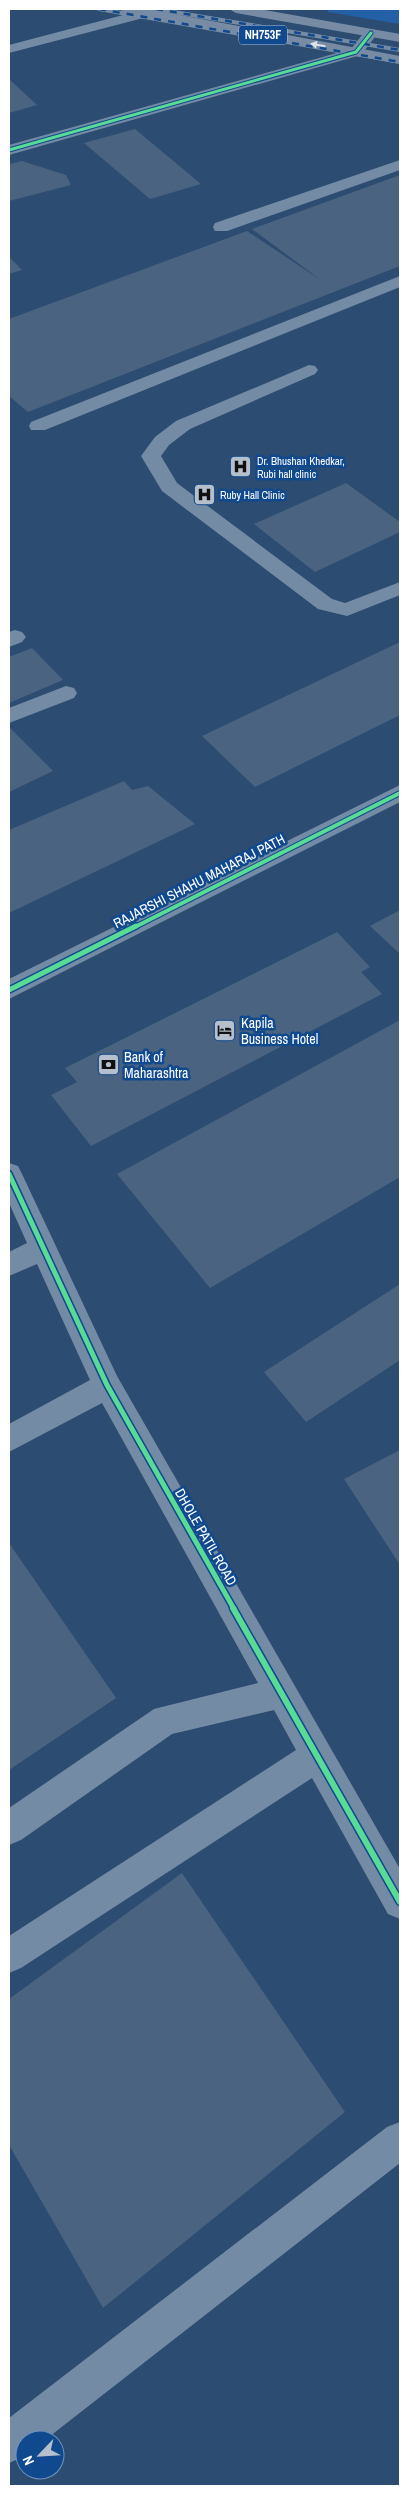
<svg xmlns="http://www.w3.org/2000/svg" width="409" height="2495" font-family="'Archivo Narrow',sans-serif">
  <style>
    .green { fill: #2360a6 }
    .building { fill: #4a6381 }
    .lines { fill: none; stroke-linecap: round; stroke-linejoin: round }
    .minor { fill: #748ba5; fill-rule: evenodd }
    .highway { fill: #778ca4; fill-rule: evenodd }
    .rail-casing { stroke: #778ca4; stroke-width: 4 }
    .rail { stroke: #10498e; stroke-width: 2.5; stroke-dasharray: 7; stroke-linecap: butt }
    .cycleway-far3-casing { stroke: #10498e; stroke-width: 5 }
    .cycleway-far2-casing { stroke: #10498e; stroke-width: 6 }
    .cycleway-far1-casing { stroke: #10498e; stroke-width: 8 }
    .cycleway-casing { stroke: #10498e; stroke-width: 9 }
    .cycleway-far3 { stroke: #5adb95; stroke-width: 3 }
    .cycleway-far2 { stroke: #5adb95; stroke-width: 4 }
    .cycleway-far1 { stroke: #5adb95; stroke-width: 5 }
    .cycleway { stroke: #5adb95; stroke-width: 6 }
    .oneway { fill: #dde2e8 }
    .labels { text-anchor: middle; stroke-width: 5; stroke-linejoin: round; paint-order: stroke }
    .far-poi-label { font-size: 11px; fill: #fff; stroke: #10498e; text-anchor: start }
    .shield { fill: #10498e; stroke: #b7c8dd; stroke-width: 1 }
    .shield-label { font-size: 12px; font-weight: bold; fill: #fff }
    .street-label { font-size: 14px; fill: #fff; stroke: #10498e }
    .poi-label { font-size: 14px; fill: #fff; stroke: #10498e; text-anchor: start }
  </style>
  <rect width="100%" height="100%" fill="#2d4c71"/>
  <!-- green -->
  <path class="green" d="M 328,9 L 400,9 L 400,24 L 328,12 Z"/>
  <!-- building -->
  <g class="building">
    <path d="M 9,79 L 37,105 L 9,113 Z"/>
    <path d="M 135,129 L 201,184 L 150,199 L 84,143 Z"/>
    <path d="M 22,161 L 66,175 L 71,185 L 9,201 L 9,164 Z"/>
    <path d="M 400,175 L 400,266 L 28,412 L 9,396 L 9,319 L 247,231 L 322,281 L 252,229 Z"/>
    <path d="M 9,257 L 22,270 L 9,274 Z"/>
    <path d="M 346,483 L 400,522 L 400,532 L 315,572 L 254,524 Z"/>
    <path d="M 400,642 L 400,715 L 255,787 L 202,736 Z"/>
    <path d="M 32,648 L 63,680 L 9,703 L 9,657 Z"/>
    <path d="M 9,727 L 53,771 L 9,792 Z"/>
    <path d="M 124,781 L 132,790 L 148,786 L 195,824 L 9,913 L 9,830 Z"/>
    <path d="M 400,910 L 400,954 L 370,926 Z"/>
    <path d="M 337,932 L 370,967 L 361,972 L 382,994 L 91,1146 L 51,1095 L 77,1082 L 65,1068 Z"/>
    <path d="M 400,1020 L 400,1177 L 210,1288 L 117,1174 Z"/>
    <path d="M 400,1284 L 400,1360 L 306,1422 L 264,1372 Z"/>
    <path d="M 400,1450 L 400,1565 L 344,1479 Z"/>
    <path d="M 9,1543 L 116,1698 L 9,1770 Z"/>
    <path d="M 182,1873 L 345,2112 L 103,2308 L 9,2145 L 9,1999 Z"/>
  </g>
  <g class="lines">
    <!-- minor -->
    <g class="minor">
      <path d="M 146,9 L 153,13 L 151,16 L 9,53 L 9,45 Z"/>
      <path d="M 371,29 L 378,33 L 361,55 L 9,155 L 9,145 L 351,49 L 366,30 Z"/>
      <path d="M 400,160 L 400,170 L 227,231 L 215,231 L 213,227 L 215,223 Z"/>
      <path d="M 400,276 L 400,287 L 45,430 L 31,430 L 29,426 L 31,422 Z"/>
      <path d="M 309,365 L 315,366 L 318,370 L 315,374 L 190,429 L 169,445 L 161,456 L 177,483 L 332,599 L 345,603 L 400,582 L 400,595 L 347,616 L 318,609 L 162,491 L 141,456 L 155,437 L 176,421 Z"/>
      <path d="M 15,630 L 22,632 L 26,637 L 22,642 L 9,647 L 9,632 Z"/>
      <path d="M 66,686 L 74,688 L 77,693 L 74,698 L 9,723 L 9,708 Z"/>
      <path d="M 400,785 L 400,802 L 9,999 L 9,979 Z"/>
      <path d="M 9,1163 L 18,1166 L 22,1174 L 117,1376 L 400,1869 L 400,1919 L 388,1914 L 312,1778 L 21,1968 L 9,1973 L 9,1936 L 296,1750 L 274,1710 L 172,1734 L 21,1840 L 9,1845 L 9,1808 L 154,1709 L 258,1683 L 102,1403 L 9,1452 L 9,1424 L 90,1380 L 37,1264 L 9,1276 L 9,1252 L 27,1243 L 9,1203 Z"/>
      <path d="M 400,2122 L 400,2163 L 45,2440 L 25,2440 L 25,2456 L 9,2463 L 9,2418 L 387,2127 Z"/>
    </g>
    <!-- highway -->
    <g class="highway">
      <path d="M 119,9 L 148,9 L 400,56 L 400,64 L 126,13 Z"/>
      <path d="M 229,9 L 259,9 L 400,34 L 400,42 L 236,13 Z"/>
    </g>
    <defs>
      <g id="rail">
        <path d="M 99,9 L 400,62"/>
        <path d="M 156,9 L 400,50"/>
      </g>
    </defs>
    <!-- rail casing -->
    <use href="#rail" class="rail-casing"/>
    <!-- rail -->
    <use href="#rail" class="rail"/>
    <defs>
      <path id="cycleway-far3" d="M 9,150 L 356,52 L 371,33"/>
      <path id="cycleway-far2" d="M 133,928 L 400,793"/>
      <g id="cycleway-far1">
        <path d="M 9,990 L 136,926"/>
        <path d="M 9,1174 L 107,1385 L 234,1609"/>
      </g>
      <path id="cycleway" d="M 233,1608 L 400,1902"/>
    </defs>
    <!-- cycleway-far3 casing -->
    <use href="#cycleway-far3" class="cycleway-far3-casing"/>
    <!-- cycleway-far2 casing -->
    <use href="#cycleway-far2" class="cycleway-far2-casing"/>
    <!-- cycleway-far1 casing -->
    <use href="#cycleway-far1" class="cycleway-far1-casing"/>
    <!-- cycleway casing -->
    <use href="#cycleway" class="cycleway-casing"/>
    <!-- cycleway-far3 -->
    <use href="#cycleway-far3" class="cycleway-far3"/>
    <!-- cycleway-far2 -->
    <use href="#cycleway-far2" class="cycleway-far2"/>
    <!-- cycleway-far1 -->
    <use href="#cycleway-far1" class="cycleway-far1"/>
    <!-- cycleway -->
    <use href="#cycleway" class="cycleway"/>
  </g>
  <!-- one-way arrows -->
  <defs><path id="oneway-solid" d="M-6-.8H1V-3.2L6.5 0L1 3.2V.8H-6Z" transform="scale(1.25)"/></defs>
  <use class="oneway" href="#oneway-solid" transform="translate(318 45) rotate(-170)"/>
  <!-- icons -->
  <defs>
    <symbol id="hospital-square" viewBox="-11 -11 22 22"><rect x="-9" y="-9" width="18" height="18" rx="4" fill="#b6c0cd" stroke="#10498e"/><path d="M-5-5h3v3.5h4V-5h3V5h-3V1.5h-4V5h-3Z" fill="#111"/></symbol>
    <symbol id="hotel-square" viewBox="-11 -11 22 22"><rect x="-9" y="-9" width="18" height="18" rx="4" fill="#b6c0cd" stroke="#10498e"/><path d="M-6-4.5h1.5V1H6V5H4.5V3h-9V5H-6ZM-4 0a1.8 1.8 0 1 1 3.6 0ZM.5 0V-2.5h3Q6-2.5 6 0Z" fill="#111"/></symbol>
    <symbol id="bank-square" viewBox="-11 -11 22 22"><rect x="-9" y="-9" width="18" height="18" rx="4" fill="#b6c0cd" stroke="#10498e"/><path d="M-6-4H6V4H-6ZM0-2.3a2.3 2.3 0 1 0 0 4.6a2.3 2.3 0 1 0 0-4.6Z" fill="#111"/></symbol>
  </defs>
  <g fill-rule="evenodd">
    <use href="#hospital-square" x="228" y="454" width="25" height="25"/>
    <use href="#hospital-square" x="192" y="482" width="25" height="25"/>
    <use href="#hotel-square" x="212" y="1018" width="25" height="25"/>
    <use href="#bank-square" x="96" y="1052" width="25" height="25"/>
  </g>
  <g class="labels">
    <!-- far-poi labels -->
    <g class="far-poi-label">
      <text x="257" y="465">Dr. Bhushan Khedkar,<tspan x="257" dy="13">Rubi hall clinic</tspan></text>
      <text x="220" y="499">Ruby Hall Clinic</text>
    </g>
    <!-- shield labels -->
    <rect class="shield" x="239" y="25.5" width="48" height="19" rx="4"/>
    <g class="shield-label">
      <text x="263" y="39">NH753F</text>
    </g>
    <!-- street labels -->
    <g class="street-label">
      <text transform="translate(199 881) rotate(-27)" y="5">RAJARSHI SHAHU MAHARAJ PATH</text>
      <text transform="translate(206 1537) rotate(60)" y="5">DHOLE PATIL ROAD</text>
    </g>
    <!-- poi labels -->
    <g class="poi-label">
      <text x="241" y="1028">Kapila<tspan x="241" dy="16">Business Hotel</tspan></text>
      <text x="124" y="1062">Bank of<tspan x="124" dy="16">Maharashtra</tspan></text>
    </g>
  </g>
  <!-- border -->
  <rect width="409" height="2495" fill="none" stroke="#ffffff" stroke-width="20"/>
  <!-- north arrow -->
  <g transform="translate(40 2455) rotate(245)"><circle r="24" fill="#10498e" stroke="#7092bb"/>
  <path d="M0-4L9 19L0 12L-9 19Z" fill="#b6c0cd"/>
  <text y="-8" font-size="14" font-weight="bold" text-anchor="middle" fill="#ffffff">N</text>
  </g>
</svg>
